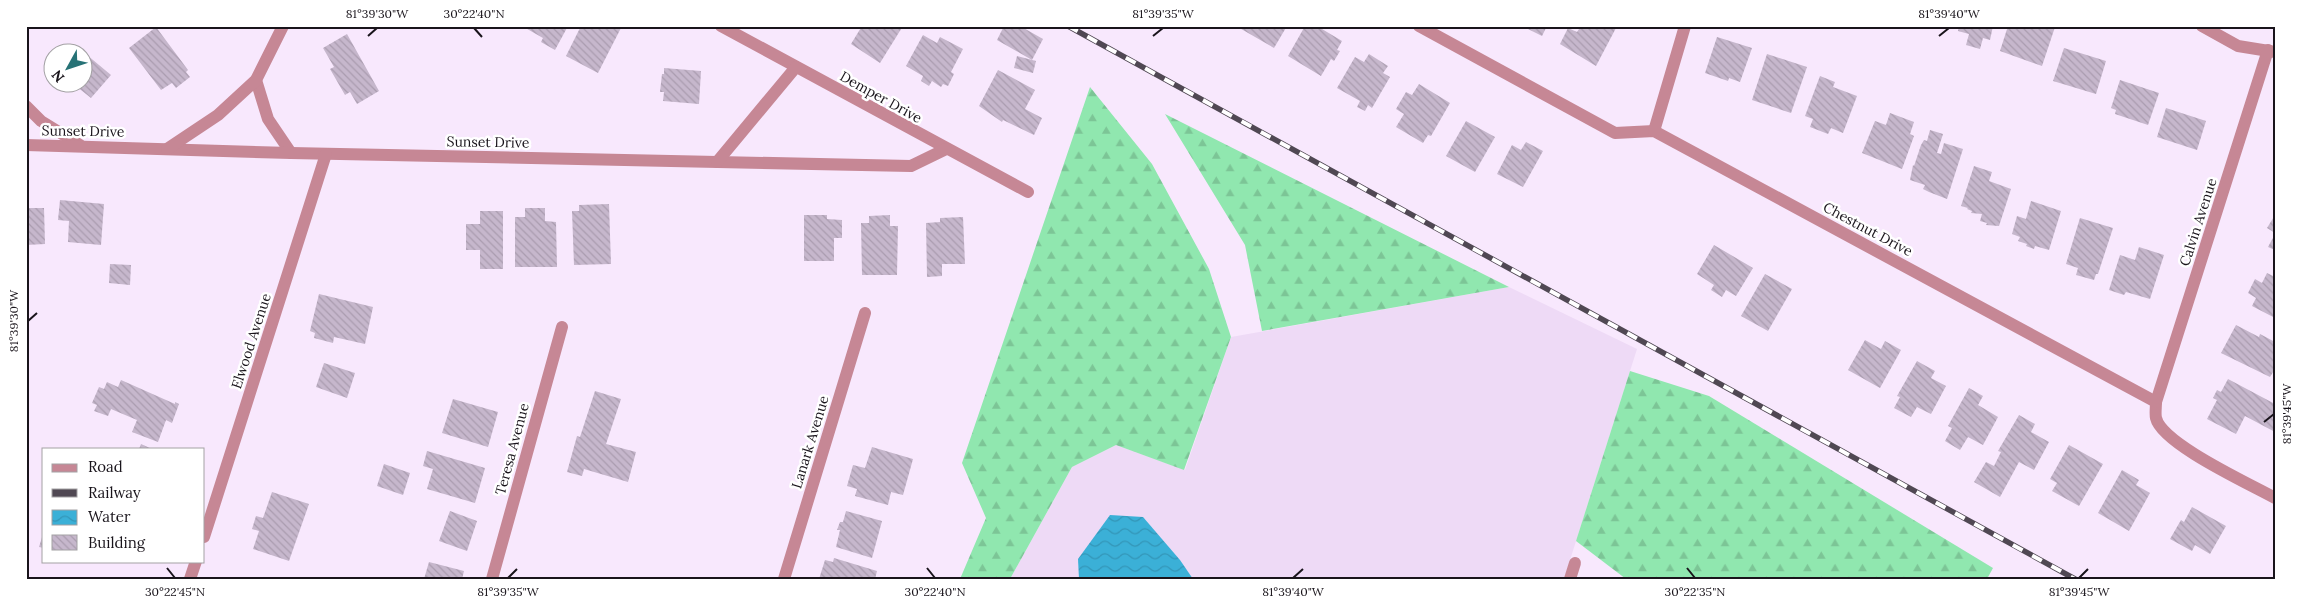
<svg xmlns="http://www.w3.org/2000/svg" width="2301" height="605" font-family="Lora,serif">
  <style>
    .built { fill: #eedaf6 }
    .forest { fill: url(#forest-firs) }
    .water { fill: url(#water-waves) }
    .building { fill: url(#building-back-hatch) }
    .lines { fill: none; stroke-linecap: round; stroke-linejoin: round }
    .minor { stroke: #c68795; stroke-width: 12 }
    .rail-casing { stroke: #504853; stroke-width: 5.5 }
    .rail { stroke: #fff; stroke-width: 4; stroke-dasharray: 11; stroke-linecap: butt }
    .ticks { fill: none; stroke: #19141b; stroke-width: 2 }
    .labels { text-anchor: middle; stroke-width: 5; stroke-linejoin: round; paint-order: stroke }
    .street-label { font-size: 14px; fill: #19141b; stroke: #fff }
    .neatline { fill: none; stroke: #19141b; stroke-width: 2 }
    .ticks-label { font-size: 12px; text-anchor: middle; fill: #19141b }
  </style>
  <defs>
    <pattern id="forest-firs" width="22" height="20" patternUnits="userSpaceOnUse" patternTransform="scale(1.25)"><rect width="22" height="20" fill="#90e7af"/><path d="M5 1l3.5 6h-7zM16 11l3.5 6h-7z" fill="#7cc596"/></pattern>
    <pattern id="water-waves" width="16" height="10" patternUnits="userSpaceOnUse" patternTransform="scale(1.25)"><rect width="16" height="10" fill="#3bb0d7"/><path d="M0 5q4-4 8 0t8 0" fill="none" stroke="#3396b8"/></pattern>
    <pattern id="building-back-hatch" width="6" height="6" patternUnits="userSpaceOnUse" patternTransform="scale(1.25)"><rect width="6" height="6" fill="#c6b7cc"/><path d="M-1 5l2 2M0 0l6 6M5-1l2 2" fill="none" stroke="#aa9caf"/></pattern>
  </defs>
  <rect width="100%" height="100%" fill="#f8e8fd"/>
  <!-- built -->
  <path class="built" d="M 1509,287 L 1637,349 L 1564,579 L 1010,579 L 1072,467 L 1116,445 L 1185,470 L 1231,337 Z"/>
  <!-- forest -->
  <g class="forest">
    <path d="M 1090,87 L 1152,164 L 1209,269 L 1231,337 L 1184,470 L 1116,445 L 1072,467 L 1010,579 L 960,579 L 986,518 L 962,463 Z"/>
    <path d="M 1165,114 L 1509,287 L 1262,331 L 1245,245 Z"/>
    <path d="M 1630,371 L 1709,396 L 1993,568 L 1987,579 L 1626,579 L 1576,541 Z"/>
  </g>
  <!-- water -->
  <path class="water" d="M 1110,515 L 1143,517 L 1180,560 L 1193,579 L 1079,579 L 1078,559 Z"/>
  <!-- building -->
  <g class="building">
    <path d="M 522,26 L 568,26 L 555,50 L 541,42 L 543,38 Z"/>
    <path d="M 581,26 L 622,26 L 598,73 L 566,56 Z"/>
    <path d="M 862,26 L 903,26 L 880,63 L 851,44 Z"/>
    <path d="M 1004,26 L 1020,26 L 1043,39 L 1032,60 L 997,40 Z"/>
    <path d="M 1236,26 L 1287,26 L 1274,48 Z"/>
    <path d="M 1305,26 L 1317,26 L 1342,41 L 1337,50 L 1340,51 L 1334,61 L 1331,59 L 1321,76 L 1288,56 Z"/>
    <path d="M 1522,26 L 1547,26 L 1542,36 Z"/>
    <path d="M 1581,26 L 1612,26 L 1616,28 L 1596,66 L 1560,44 L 1568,28 L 1577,32 Z"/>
    <path d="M 1959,26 L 1993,26 L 1990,40 L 1983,38 L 1980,49 L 1966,45 L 1969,34 L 1958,31 Z"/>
    <path d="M 2008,26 L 2055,27 L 2042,66 L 2000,51 Z"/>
    <path d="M 156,27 L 188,70 L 186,72 L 190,77 L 176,88 L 172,83 L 161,90 L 129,48 Z"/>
    <path d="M 347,34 L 379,91 L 357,104 L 350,92 L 345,95 L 330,69 L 334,67 L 323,48 Z"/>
    <path d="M 923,35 L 937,43 L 940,37 L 963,49 L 951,72 L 954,74 L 948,86 L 943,84 L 941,87 L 932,81 L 929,86 L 921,81 L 923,76 L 906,66 Z"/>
    <path d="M 1717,37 L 1752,48 L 1740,82 L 1729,78 L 1728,81 L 1705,73 Z"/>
    <path d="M 2064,48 L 2106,61 L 2096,94 L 2053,81 Z"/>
    <path d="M 81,50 L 111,75 L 91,98 L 76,86 L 72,91 L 62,82 L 82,82 L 82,52 L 78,52 Z"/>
    <path d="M 1369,54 L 1388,66 L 1383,73 L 1390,77 L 1372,108 L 1368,105 L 1365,111 L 1357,107 L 1360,101 L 1337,88 L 1355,57 L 1364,62 Z"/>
    <path d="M 1767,54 L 1807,67 L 1791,113 L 1752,100 Z"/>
    <path d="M 1017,56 L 1036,61 L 1033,73 L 1014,68 Z"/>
    <path d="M 664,68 L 701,71 L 699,104 L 663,101 L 664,92 L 660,92 L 662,74 L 664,74 Z"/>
    <path d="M 998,70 L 1035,90 L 1025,109 L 1042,118 L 1034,135 L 1003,120 L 1002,122 L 979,106 Z"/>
    <path d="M 1820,76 L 1835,82 L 1833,87 L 1857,96 L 1843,133 L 1831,128 L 1828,134 L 1810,127 L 1813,119 L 1805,116 Z"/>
    <path d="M 2120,80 L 2159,93 L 2148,125 L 2115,114 L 2116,110 L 2111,108 Z"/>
    <path d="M 1419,84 L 1450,103 L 1431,136 L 1428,135 L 1423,143 L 1396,127 L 1404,114 L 1396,109 L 1406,92 L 1412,95 Z"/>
    <path d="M 2166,108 L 2206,121 L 2197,150 L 2157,137 Z"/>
    <path d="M 1890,113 L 1914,122 L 1910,134 L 1914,136 L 1902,169 L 1862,153 L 1875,121 L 1886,125 Z"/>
    <path d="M 1466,121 L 1495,137 L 1475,172 L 1446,156 Z"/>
    <path d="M 1930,130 L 1943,134 L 1937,153 L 1941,154 L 1944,143 L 1963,149 L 1947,199 L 1929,192 L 1923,189 L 1925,185 L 1910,180 L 1913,165 L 1914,166 L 1921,145 L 1924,140 L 1927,141 Z"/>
    <path d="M 1526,142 L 1543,151 L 1523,187 L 1497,174 L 1512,145 L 1521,150 Z"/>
    <path d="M 1974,166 L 1992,172 L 1989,181 L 2011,189 L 1999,226 L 1986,225 L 1987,223 L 1980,221 L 1982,214 L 1971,213 L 1972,211 L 1967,209 L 1968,208 L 1961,206 Z"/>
    <path d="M 60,200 L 104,204 L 101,245 L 68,242 L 69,221 L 58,220 Z"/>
    <path d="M 2031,201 L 2061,211 L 2049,250 L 2035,246 L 2034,249 L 2026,246 L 2027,244 L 2018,241 L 2020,237 L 2012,234 L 2017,216 L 2026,219 Z"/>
    <path d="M 609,204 L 611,264 L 574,265 L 572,211 L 579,211 L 579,205 Z"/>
    <path d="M 26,208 L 44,208 L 45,244 L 26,245 Z"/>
    <path d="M 525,208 L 545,208 L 545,221 L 556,222 L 557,267 L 515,267 L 515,217 L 525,217 Z"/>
    <path d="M 480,211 L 503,211 L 503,269 L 480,269 L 480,250 L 466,250 L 466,224 L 480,224 Z"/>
    <path d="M 804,215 L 827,215 L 827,219 L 842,220 L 842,238 L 834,238 L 834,261 L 804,261 Z"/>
    <path d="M 890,215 L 890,226 L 898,226 L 897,275 L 862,275 L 861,223 L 869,223 L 869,216 Z"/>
    <path d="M 2275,215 L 2275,233 L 2267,228 Z"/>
    <path d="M 963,217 L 965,264 L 942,264 L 942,276 L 927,277 L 926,223 L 940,222 L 940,218 Z"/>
    <path d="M 2080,218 L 2113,228 L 2098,274 L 2096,274 L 2094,280 L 2076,275 L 2078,268 L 2066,264 Z"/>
    <path d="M 2275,234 L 2275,250 L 2268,247 Z"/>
    <path d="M 1714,245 L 1753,268 L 1736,296 L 1726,290 L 1722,297 L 1711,290 L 1714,285 L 1697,274 Z"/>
    <path d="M 2139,247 L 2164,255 L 2150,299 L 2126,292 L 2124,295 L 2109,290 L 2120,255 L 2135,260 Z"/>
    <path d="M 110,264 L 131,265 L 130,285 L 109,283 Z"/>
    <path d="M 2267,273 L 2275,277 L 2275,318 L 2252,306 L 2256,298 L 2248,293 L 2255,279 L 2262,283 Z"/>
    <path d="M 1765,274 L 1792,289 L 1768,331 L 1741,316 Z"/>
    <path d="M 319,294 L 373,307 L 365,344 L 334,337 L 333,343 L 314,338 L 315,333 L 310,331 Z"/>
    <path d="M 2236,325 L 2259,337 L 2260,334 L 2275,342 L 2275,369 L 2270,377 L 2221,353 Z"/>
    <path d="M 1865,340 L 1881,349 L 1885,341 L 1901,350 L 1880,388 L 1848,370 Z"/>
    <path d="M 1917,361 L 1935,371 L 1931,378 L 1946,386 L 1931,414 L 1917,407 L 1911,417 L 1894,408 L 1900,397 L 1897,396 Z"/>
    <path d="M 324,363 L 355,373 L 347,398 L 316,387 Z"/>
    <path d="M 2228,379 L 2275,404 L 2275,432 L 2245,416 L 2236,434 L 2207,419 L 2217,400 L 2213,398 L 2217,390 L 2221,392 Z"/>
    <path d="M 121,380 L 175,404 L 175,402 L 179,404 L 172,423 L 166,420 L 158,442 L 132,432 L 137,420 L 111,409 L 108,416 L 94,411 L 97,405 L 92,403 L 99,387 L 104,389 L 107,382 L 118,387 Z"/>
    <path d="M 1969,388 L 1983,396 L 1978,405 L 1998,417 L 1983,445 L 1968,437 L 1960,450 L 1945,441 L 1952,428 L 1948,426 Z"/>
    <path d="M 595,391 L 621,399 L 606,444 L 636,452 L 628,482 L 584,469 L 582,476 L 567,472 L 577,436 L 580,437 Z"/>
    <path d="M 453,399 L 498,412 L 488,447 L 442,433 Z"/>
    <path d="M 2019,415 L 2035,424 L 2031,432 L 2049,442 L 2034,470 L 2019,462 L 2000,497 L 1974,482 L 1986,462 L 1994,466 L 2001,452 L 1998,451 Z"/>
    <path d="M 141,444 L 152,449 L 139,449 Z"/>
    <path d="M 2069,445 L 2103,464 L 2079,506 L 2052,491 L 2057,483 L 2050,479 Z"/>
    <path d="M 872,447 L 913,459 L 903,495 L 891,492 L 888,505 L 855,496 L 857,489 L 847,486 L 853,465 L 865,468 Z"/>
    <path d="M 427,451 L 485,468 L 475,503 L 427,489 L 433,469 L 423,466 Z"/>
    <path d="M 384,464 L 410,473 L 403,495 L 377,486 Z"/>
    <path d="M 2122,470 L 2139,480 L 2136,485 L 2150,493 L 2129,531 L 2098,513 Z"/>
    <path d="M 272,492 L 309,504 L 289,561 L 253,549 L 259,531 L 252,529 L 256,516 L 263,518 Z"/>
    <path d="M 2192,507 L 2226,526 L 2210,554 L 2195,545 L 2192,551 L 2170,539 L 2181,520 L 2184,522 Z"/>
    <path d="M 450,511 L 477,521 L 467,551 L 439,541 Z"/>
    <path d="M 846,511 L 882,521 L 872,558 L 836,547 L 840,530 L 837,530 L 840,522 L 843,522 Z"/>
    <path d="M 43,534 L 44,534 L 44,548 L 39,547 Z"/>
    <path d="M 834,558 L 877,571 L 875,579 L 819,579 L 825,560 L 833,562 Z"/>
    <path d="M 429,562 L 464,571 L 462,579 L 424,579 Z"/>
  </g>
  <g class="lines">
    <!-- minor -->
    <g class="minor">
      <path d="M 721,26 L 1028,192"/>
      <path d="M 1419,26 L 1615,133 L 1654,131 L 2156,402 C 2156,407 2155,414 2156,418 C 2162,444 2250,484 2275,498"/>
      <path d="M 2202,26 L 2238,46 L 2275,52"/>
      <path d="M 256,80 L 268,119 L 291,153"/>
      <path d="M 26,106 L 41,121 L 80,145"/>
      <path d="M 1654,131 L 1685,26"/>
      <path d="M 26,145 L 291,153 L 911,166 L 946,149"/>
      <path d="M 167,149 L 218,115 L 256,80 L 283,26"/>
      <path d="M 717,162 L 796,67"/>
      <path d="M 2156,402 L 2268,50"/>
      <path d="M 204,537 L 326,154"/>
      <path d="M 190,579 L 196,561"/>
      <path d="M 492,579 L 562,327"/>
      <path d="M 784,579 L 865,313"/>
      <path d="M 1570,579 L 1575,563"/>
    </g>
    <defs>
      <path id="rail" d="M 1068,26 L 2075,579"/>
    </defs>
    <!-- rail casing -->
    <use href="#rail" class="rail-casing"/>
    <!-- rail -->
    <use href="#rail" class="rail"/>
  </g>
  <!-- ticks -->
  <path class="ticks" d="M 474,28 L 482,37M 368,36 L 377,28M 1153,36 L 1163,28M 1939,36 L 1949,28M 28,321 L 37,313M 2264,422 L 2274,414M 167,568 L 175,578M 927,568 L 935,578M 1687,568 L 1695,578M 508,578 L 517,569M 1293,578 L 1303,569M 2079,578 L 2088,569"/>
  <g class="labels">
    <!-- street labels -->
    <g class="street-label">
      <text transform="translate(881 97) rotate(29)" y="5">Demper Drive</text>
      <text transform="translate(83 131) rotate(1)" y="5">Sunset Drive</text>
      <text transform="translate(488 142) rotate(1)" y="5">Sunset Drive</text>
      <text transform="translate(2198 222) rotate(-72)" y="5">Calvin Avenue</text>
      <text transform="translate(1868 229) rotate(28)" y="5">Chestnut Drive</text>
      <text transform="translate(251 341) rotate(-72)" y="5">Elwood Avenue</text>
      <text transform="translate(810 442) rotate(-73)" y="5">Lanark Avenue</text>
      <text transform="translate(512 449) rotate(-75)" y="5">Teresa Avenue</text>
    </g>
  </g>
  <!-- border -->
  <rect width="2301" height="605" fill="none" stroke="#ffffff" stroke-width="55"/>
  <!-- legend -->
  <rect x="42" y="448" width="162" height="115" fill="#ffffff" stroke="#a3a1a4"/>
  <rect x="52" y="464" width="25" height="8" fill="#c68795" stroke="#a3a1a4"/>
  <text x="88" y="472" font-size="15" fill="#19141b">Road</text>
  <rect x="52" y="489" width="25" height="8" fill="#504853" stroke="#a3a1a4"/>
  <text x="88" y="498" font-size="15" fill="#19141b">Railway</text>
  <rect x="52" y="510" width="25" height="15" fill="url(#water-waves)" stroke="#a3a1a4"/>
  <text x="88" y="522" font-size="15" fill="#19141b">Water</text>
  <rect x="52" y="535" width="25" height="15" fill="url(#building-back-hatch)" stroke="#a3a1a4"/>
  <text x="88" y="548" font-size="15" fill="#19141b">Building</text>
  <!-- north arrow -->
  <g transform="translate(68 68) rotate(230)"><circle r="24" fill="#ffffff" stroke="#a3a1a4"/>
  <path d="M0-4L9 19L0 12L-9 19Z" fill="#277276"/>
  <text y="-8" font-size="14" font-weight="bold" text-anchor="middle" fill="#19141b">N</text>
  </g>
  <rect x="28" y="28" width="2246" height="550" class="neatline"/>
  <g class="ticks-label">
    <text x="377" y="18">81°39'30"W</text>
    <text x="474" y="18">30°22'40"N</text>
    <text x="1163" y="18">81°39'35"W</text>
    <text x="1949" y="18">81°39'40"W</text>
    <text transform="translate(14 321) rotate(-90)" y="4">81°39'30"W</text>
    <text transform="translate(2287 414) rotate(-90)" y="4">81°39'45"W</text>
    <text x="175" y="596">30°22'45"N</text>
    <text x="508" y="596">81°39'35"W</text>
    <text x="935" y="596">30°22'40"N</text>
    <text x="1293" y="596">81°39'40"W</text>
    <text x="1695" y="596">30°22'35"N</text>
    <text x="2079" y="596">81°39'45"W</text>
  </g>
</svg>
